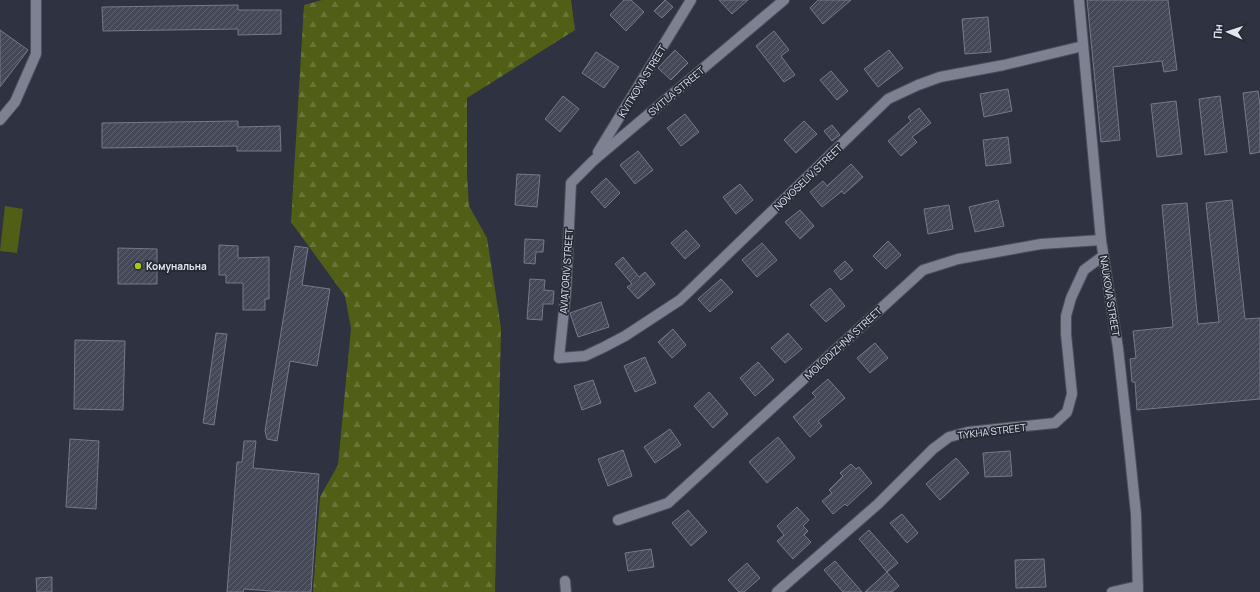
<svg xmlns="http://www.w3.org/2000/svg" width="1260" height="592" font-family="Manrope,sans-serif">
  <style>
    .grass { fill: #515f16 }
    .forest { fill: url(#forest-firs) }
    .building { fill: url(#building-hatch); stroke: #757989 }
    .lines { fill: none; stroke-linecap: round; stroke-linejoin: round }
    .minor-casing { stroke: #4c4e5a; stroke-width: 12 }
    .tertiary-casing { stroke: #4c4e5a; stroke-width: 12 }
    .minor { stroke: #7d8192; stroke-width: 10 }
    .tertiary { stroke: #7d8192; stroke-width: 10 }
    .poi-dot { fill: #aac719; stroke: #252835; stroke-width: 1.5 }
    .labels { text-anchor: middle; stroke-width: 3.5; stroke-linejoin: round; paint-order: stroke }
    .street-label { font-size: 10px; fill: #e3e5ee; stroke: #252835 }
    .poi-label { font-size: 10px; font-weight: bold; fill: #e3e5ee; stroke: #252835; text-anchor: start }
  </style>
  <defs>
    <pattern id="forest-firs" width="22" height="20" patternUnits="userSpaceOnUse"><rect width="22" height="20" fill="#515f16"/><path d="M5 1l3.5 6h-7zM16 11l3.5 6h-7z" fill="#6a7638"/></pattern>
    <pattern id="building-hatch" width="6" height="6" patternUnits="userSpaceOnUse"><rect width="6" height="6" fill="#454957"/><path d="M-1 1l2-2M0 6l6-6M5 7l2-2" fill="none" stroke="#60636f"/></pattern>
  </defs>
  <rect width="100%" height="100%" fill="#2f3240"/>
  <!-- grass -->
  <path class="grass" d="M 5,206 L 23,209 L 17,253 L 0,251 Z"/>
  <!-- forest -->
  <path class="forest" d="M 322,0 L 571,0 L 575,30 L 467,98 L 467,175 L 469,206 L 487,238 L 501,328 L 495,592 L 313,592 L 320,497 L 338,465 L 351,328 L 345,296 L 291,222 L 304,5 Z"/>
  <!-- building -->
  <g class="building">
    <path d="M 624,0 L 631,0 L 644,12 L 626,31 L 610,15 Z"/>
    <path d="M 665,0 L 673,7 L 662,18 L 654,11 Z"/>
    <path d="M 719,0 L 748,0 L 732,14 Z"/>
    <path d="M 818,0 L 851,0 L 823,24 L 810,8 Z"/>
    <path d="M 1087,0 L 1168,0 L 1177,70 L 1164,72 L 1162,61 L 1113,67 L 1120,140 L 1101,142 Z"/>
    <path d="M 238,5 L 238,10 L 281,10 L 281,34 L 238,35 L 238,29 L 103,31 L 102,7 Z"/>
    <path d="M 988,17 L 991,52 L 965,54 L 962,19 Z"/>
    <path d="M 0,30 L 28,50 L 0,87 Z"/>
    <path d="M 774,31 L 789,50 L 781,56 L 795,75 L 784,82 L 756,46 Z"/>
    <path d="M 675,50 L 688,63 L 671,80 L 658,68 Z"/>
    <path d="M 889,50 L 903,68 L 878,87 L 864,69 Z"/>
    <path d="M 596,52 L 619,67 L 604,88 L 582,73 Z"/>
    <path d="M 831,71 L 848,91 L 837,100 L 820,80 Z"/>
    <path d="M 1008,89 L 1012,111 L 984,117 L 980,94 Z"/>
    <path d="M 1258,91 L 1260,105 L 1260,152 L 1250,154 L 1243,93 Z"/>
    <path d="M 563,96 L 579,109 L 560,132 L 545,119 Z"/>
    <path d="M 1220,96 L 1227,152 L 1205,155 L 1199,99 Z"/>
    <path d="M 1176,101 L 1182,154 L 1157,157 L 1151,104 Z"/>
    <path d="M 919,108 L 931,123 L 912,137 L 917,142 L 901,156 L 888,141 L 911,121 L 908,117 Z"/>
    <path d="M 685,114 L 699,132 L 681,146 L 667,128 Z"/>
    <path d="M 238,121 L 238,127 L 280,126 L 281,151 L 237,151 L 237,146 L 102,148 L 102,123 Z"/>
    <path d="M 804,121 L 817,134 L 796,153 L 784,140 Z"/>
    <path d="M 832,125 L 840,135 L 832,141 L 824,131 Z"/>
    <path d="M 1008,137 L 1011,163 L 986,166 L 983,140 Z"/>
    <path d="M 638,151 L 653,170 L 635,184 L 620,165 Z"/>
    <path d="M 851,164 L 863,177 L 844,194 L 842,191 L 822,207 L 810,192 L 823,181 L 827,186 Z"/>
    <path d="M 517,174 L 540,175 L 537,207 L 515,205 Z"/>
    <path d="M 606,178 L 620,193 L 605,208 L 591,192 Z"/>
    <path d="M 740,184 L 753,200 L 736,214 L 723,197 Z"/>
    <path d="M 998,200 L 1004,226 L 975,232 L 969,207 Z"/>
    <path d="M 1232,200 L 1245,319 L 1260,318 L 1260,399 L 1137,410 L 1135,382 L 1132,382 L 1130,359 L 1136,358 L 1133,331 L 1173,327 L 1162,205 L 1187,203 L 1198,324 L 1219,322 L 1206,203 Z"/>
    <path d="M 949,205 L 953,229 L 928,234 L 924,209 Z"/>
    <path d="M 800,210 L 814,226 L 800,239 L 785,222 Z"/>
    <path d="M 686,230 L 700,246 L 685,259 L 671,243 Z"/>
    <path d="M 525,239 L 544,240 L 543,252 L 536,252 L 535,264 L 524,263 Z"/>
    <path d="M 888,241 L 901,255 L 886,269 L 873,256 Z"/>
    <path d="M 762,243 L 777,260 L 757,277 L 742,260 Z"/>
    <path d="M 219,245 L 238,246 L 238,258 L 269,257 L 269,299 L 265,299 L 265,310 L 243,310 L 243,283 L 226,283 L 226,275 L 219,275 Z"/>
    <path d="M 295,246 L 308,248 L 302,285 L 330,289 L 317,366 L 290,361 L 277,441 L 267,439 L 265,431 Z"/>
    <path d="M 118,248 L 157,249 L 157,284 L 118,284 Z"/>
    <path d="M 623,257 L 639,277 L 645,272 L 655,284 L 638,299 L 627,287 L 632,284 L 615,264 Z"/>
    <path d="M 845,261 L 853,270 L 841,280 L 834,271 Z"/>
    <path d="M 530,279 L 545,280 L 544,290 L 554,291 L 553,304 L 543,304 L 542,320 L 527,319 Z"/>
    <path d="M 721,279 L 733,292 L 710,312 L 698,299 Z"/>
    <path d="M 830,288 L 845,306 L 826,322 L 810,305 Z"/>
    <path d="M 601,302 L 609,327 L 578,337 L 570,313 Z"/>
    <path d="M 673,329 L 686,345 L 672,358 L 658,342 Z"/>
    <path d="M 216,333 L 227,334 L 214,425 L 203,423 Z"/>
    <path d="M 788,333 L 802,349 L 785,363 L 771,348 Z"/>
    <path d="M 75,340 L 125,341 L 123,410 L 74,409 Z"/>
    <path d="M 875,343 L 888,358 L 870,373 L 857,358 Z"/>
    <path d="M 645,357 L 656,383 L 635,392 L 624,366 Z"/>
    <path d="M 758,362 L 774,380 L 755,396 L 740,378 Z"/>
    <path d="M 828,379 L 845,398 L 818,421 L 822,426 L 810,437 L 793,417 L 816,397 L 812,393 Z"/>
    <path d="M 593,380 L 601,403 L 582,410 L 574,386 Z"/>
    <path d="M 709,392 L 728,414 L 713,428 L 694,406 Z"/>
    <path d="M 670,429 L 681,445 L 655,463 L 644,447 Z"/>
    <path d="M 778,437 L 795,458 L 767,483 L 749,462 Z"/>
    <path d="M 70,439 L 99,441 L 96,509 L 66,507 Z"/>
    <path d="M 244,441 L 256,441 L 253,468 L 319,474 L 311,592 L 284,592 L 244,589 L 243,592 L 227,592 L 237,462 L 242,462 Z"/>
    <path d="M 623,450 L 632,476 L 608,486 L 598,459 Z"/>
    <path d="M 1010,451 L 1012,476 L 985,477 L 983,453 Z"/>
    <path d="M 956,458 L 969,473 L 940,500 L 926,484 Z"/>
    <path d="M 851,464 L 856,469 L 859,467 L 872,483 L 847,506 L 845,504 L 833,514 L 822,501 L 832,493 L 829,490 L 843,476 L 840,473 Z"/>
    <path d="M 797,507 L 809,520 L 803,526 L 808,531 L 804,535 L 811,542 L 793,559 L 777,541 L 784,535 L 777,526 Z"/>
    <path d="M 688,510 L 707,532 L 691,546 L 672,523 Z"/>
    <path d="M 902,514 L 918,533 L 907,543 L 890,523 Z"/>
    <path d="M 869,530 L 898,563 L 887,572 L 859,539 Z"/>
    <path d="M 651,549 L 654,567 L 628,571 L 625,553 Z"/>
    <path d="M 1044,559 L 1046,587 L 1016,588 L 1015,560 Z"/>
    <path d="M 835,561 L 862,592 L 843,592 L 824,570 Z"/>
    <path d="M 747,563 L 760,578 L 744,592 L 739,592 L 728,580 Z"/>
    <path d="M 887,572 L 899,586 L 892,592 L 865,592 Z"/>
    <path d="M 52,577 L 52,592 L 37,592 L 36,578 Z"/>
  </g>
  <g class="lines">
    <defs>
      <g id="minor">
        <path d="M 784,0 L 593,161 L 571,183 L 566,291 L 559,358 L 585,356 L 604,347 L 625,336 L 680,300 L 888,99 L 918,85 L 940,77 L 1004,65 L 1083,46"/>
        <path d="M 0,120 L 15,102 L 36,54 L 36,0"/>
        <path d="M 598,152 L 691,0"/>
        <path d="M 618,520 L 668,503 L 923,270 L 958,259 L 1041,244 L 1101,240"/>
        <path d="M 565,581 L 566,592"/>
        <path d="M 777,592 L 878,504 L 933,449 L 949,437 L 968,432 L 1055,423 L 1067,412 L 1072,394 L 1066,334 L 1066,316 L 1071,298 L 1084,270 L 1103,256"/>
        <path d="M 1112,592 L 1138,586"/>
      </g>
      <path id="tertiary" d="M 1079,0 L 1101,240 L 1118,348 L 1130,456 L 1136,514 L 1138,592"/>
    </defs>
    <!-- minor casing -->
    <use href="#minor" class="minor-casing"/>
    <!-- tertiary casing -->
    <use href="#tertiary" class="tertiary-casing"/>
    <!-- minor -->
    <use href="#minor" class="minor"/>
    <!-- tertiary -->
    <use href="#tertiary" class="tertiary"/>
  </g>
  <!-- markers -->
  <circle class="poi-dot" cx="138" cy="266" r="4"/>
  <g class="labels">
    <!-- street labels -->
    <g class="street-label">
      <text transform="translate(642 81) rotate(-59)" y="4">KVITKOVA STREET</text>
      <text transform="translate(676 91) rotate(-40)" y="4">SVITLA STREET</text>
      <text transform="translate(808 177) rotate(-44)" y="4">NOVOSELIV STREET</text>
      <text transform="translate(566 271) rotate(-86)" y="4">AVIATORIV STREET</text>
      <text transform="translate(1110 296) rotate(81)" y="4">NAUKOVA STREET</text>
      <text transform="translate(843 343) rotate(-43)" y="4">MOLODIZHNA STREET</text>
      <text transform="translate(992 431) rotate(-7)" y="4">TYKHA STREET</text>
    </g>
    <!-- poi labels -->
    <g class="poi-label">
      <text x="146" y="270">Комунальна</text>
    </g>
  </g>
  <!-- north arrow -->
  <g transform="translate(1228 32) rotate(273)" stroke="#252835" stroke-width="3" paint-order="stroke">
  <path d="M0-3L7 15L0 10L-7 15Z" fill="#e3e5ee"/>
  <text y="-6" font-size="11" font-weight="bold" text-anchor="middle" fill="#e3e5ee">Пн</text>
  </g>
</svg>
